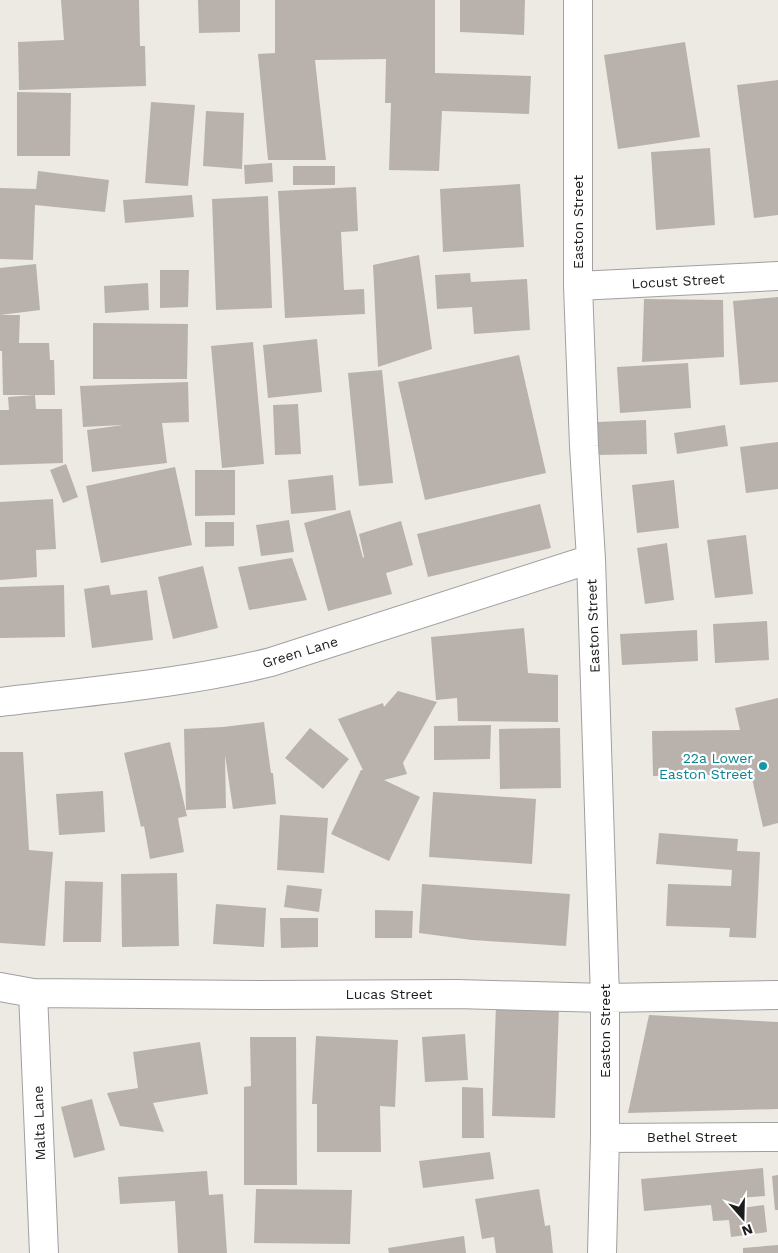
<svg xmlns="http://www.w3.org/2000/svg" width="778" height="1253" font-family="'Work Sans',sans-serif">
<rect width="100%" height="100%" fill="#eceae3"/>
<path fill="#b9b2ac" d="M61 0H139L140 46H145L146 86 19 90 18 42 64 40Z
M198 0H240V32L199 33Z
M275 0H435V73L531 76 529 114 442 111 439 171 389 170 391 103H385L386 59 315 60 326 160H268L258 54 275 53Z
M460 0H525L524 35 460 32Z
M685 42 700 137 618 149 604 55Z
M778 80V215L754 218 737 85Z
M17 92 71 93 70 156H17Z
M151 102 195 105 188 186 145 183Z
M206 111 244 113 242 169 203 166Z
M710 148 715 225 656 230 651 152Z
M272 163 273 182 245 184 244 165Z
M293 166H335V185H293Z
M38 171 109 180 105 212 35 205 33 260 0 259V188L36 189Z
M520 184 524 247 443 252 440 189Z
M356 187 358 231 341 232 344 290 364 289 365 314 285 318 278 191Z
M192 195 194 217 125 223 123 200Z
M268 196 272 308 216 310 212 199Z
M419 255 432 349 378 367 373 265Z
M36 264 40 310 0 315V268Z
M160 270H189L188 307 160 308Z
M470 273 471 282 527 279 530 330 474 334 472 307 437 309 435 275Z
M148 283 149 310 105 313 104 286Z
M778 297V382L740 385 733 301Z
M644 299 723 300 724 357 642 362Z
M0 315H20L19 343H49L50 360H54L55 395H3L2 351H0Z
M93 323 188 324 187 379H93Z
M317 339 322 392 268 398 263 345Z
M253 342 264 464 222 468 211 346Z
M519 355 546 473 425 500 398 382Z
M688 363 691 408 620 413 617 367Z
M382 370 393 483 359 486 348 373Z
M188 382 189 422 162 423 167 463 92 472 87 430 123 425 83 427 80 386Z
M35 395 36 409H62L63 463 0 465V410H9L8 397Z
M298 404 301 454 275 455 273 405Z
M646 420 647 454 598 455 597 422Z
M725 425 728 446 677 454 674 433Z
M778 442V489L746 493 740 447Z
M66 464 78 497 63 503 50 470Z
M175 467 192 545 101 563 86 486Z
M195 470H235V515L195 516Z
M333 475 336 510 291 514 288 480Z
M674 480 679 528 637 533 632 485Z
M53 499 56 549 36 550 37 577 0 580V502Z
M540 504 551 548 428 577 417 534Z
M350 510 363 558 364 557 359 534 401 521 413 565 386 573 392 594 328 611 304 523Z
M289 520 294 552 261 556 256 525Z
M205 522H234V546L205 547Z
M746 535 753 594 715 598 707 540Z
M667 543 674 600 645 604 637 548Z
M292 558 307 600 249 610 238 567Z
M203 566 218 628 173 639 158 577Z
M64 585 65 637 0 638V587Z
M109 585 111 595 147 590 153 640 92 648 84 589Z
M767 621 769 660 715 663 713 624Z
M524 628 528 673 558 675V722L458 721 457 698 436 700 431 637Z
M697 630 698 661 622 665 620 634Z
M398 691 437 702 403 763 407 774 384 780 420 797 389 861 331 834 361 770H363L338 719 383 703 384 707Z
M778 698V823L763 827 751 774 653 776 652 731 740 730 735 708Z
M264 722 271 773H273L276 804 233 809 225 755 226 808 186 810 184 729 223 727Z
M491 725 490 759 434 760V726Z
M310 728 349 759 323 789 285 758Z
M560 728 561 788 500 789 499 729Z
M170 742 187 816 178 818 184 852 150 859 144 826 141 827 124 753Z
M0 752H23L29 850 53 852 45 946 0 943Z
M103 791 105 832 59 835 56 794Z
M433 792 536 799 532 864 429 857Z
M280 815 328 818 324 873 277 870Z
M659 833 738 839 737 851 760 852 756 938 729 937 730 928 666 926 668 884 731 886 732 870 656 864Z
M177 873 179 946 122 947 121 874Z
M65 881 103 882 101 942H63Z
M422 884 570 894 566 946 472 940 419 933Z
M287 885 322 889 319 912 284 907Z
M216 904 266 908 264 947 213 944Z
M375 910 413 911 412 938H375Z
M280 918H318V947L281 948Z
M496 1005 559 1007 555 1118 492 1116Z
M649 1015 778 1022V1109L628 1113Z
M465 1034 468 1080 425 1082 422 1037Z
M316 1036 398 1040 395 1107 380 1106 381 1152H317V1104H312Z
M250 1037H296L297 1185H244V1087L251 1086Z
M200 1042 208 1094 153 1103 164 1132 120 1126 107 1093 138 1088 133 1052Z
M462 1087 483 1088 484 1138H462Z
M92 1099 105 1150 74 1158 61 1107Z
M490 1152 494 1179 423 1188 419 1161Z
M763 1168 765 1196 740 1198 741 1208 764 1205 767 1232 731 1237 729 1220 713 1221 711 1205 644 1211 641 1179Z
M207 1171 209 1195 223 1194 227 1253H178L175 1201 120 1204 118 1177Z
M778 1175V1210H775L772 1176Z
M256 1189 352 1190 350 1244 254 1243Z
M539 1189 545 1226 550 1225 553 1253H496L494 1237 482 1239 475 1199Z
M464 1236 466 1253H389L388 1248Z
M778 1245V1253H743V1248Z"/>
<g fill="none" stroke-linecap="round" stroke-linejoin="round">
<g stroke="#a0a0a0" stroke-width="30">
<path id="minor" d="M578 0V286L584 446 591 559 605 998V1138L602 1253
M578 286 778 276
M0 702C90 691 182 684 271 662L591 559
M0 987 33 993 265 995 457 994 605 998 778 995
M33 993 44 1253
M605 1138 778 1137"/>
</g>
<use href="#minor" stroke="#fff" stroke-width="28"/>
</g>
<circle fill="#0f9aa8" stroke="#fff" stroke-width="2" cx="763" cy="766" r="5"/>
<g text-anchor="middle" dominant-baseline="central" stroke-width="4.5" stroke-linejoin="round" paint-order="stroke">
<g font-size="14" fill="#1c1c1c" stroke="#fff">
<text transform="translate(578 222) rotate(-90)">Easton Street</text>
<text transform="translate(678 281) rotate(-3)">Locust Street</text>
<text transform="translate(593 626) rotate(-92)">Easton Street</text>
<text transform="translate(300 652) rotate(-17)">Green Lane</text>
<text x="389" y="994">Lucas Street</text>
<text transform="translate(605 1031) rotate(-90)">Easton Street</text>
<text transform="translate(39 1123) rotate(-92)">Malta Lane</text>
<text x="692" y="1137">Bethel Street</text>
</g>
<g font-size="14" fill="#0d838f" stroke="#fff" text-anchor="end">
<text x="753" y="758">22a Lower<tspan x="753" dy="16">Easton Street</tspan></text>
</g>
</g>
<g transform="translate(743 1218) rotate(160)" stroke="#ffffff" stroke-width="4" paint-order="stroke">
<path d="M0-4L9 19L0 12L-9 19Z" fill="#1c1c1c"/>
<text y="-8" font-size="14" font-weight="bold" text-anchor="middle" fill="#1c1c1c">N</text>
</g>
</svg>
